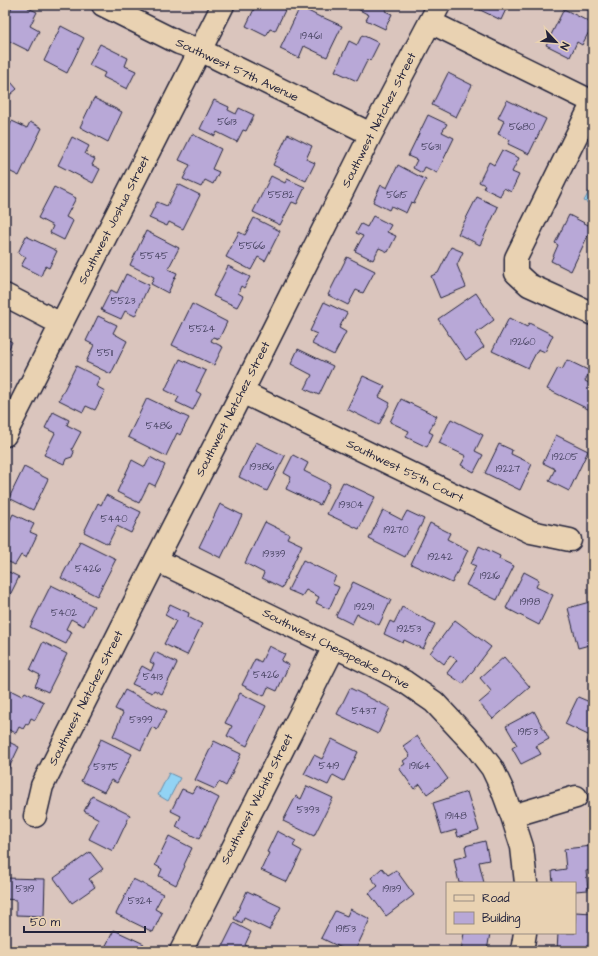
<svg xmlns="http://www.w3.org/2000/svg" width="598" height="956" font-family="'Architects Daughter',sans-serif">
<rect width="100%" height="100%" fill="#dac5bd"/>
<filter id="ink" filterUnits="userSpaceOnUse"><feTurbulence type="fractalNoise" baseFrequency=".025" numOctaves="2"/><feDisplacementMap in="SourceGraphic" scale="8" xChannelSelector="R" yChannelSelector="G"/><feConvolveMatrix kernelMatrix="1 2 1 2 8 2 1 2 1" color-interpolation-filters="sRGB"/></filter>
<g filter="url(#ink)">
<path fill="#92d3f4" stroke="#658caa" d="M590 190 593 191V205L584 201Z
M169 773 180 778 168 801 158 795Z"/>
<path fill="#b8a8d7" stroke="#22223b" d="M13 5H30L28 8 37 12 30 26 39 31 29 51 5 39V21Z
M256 5H284L287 6 275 31 270 29 266 36 246 26Z
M350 5H388L385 11 392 14 385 29 366 20 369 15Z
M477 5H508L501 20 476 8Z
M578 5H593V12Z
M300 7 322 18V17L342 26 327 57 304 46 299 58 280 49Z
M564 9 593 24 582 45 577 42 570 57 546 45Z
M61 26 84 38 67 73 44 61Z
M362 35 379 43 370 61 368 59 357 81 335 71 349 41 357 45Z
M100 44 128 58 125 66 136 71 127 89 103 77 105 73 89 65Z
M448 73 472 85 456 117 432 105Z
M5 75 17 89 5 99Z
M94 98 122 112 108 142 80 127Z
M214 100 229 107 228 110 236 114 239 108 254 115 246 131 243 130 237 142 217 132 215 136 200 129Z
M507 100 546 119 529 154 508 144 510 140 498 134 504 121 498 118Z
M428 115 447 124 442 132 454 138 437 173 425 167 422 173 413 168 417 160 408 156Z
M12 121 27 128 30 122 42 128 19 176 5 169V136Z
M192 134 221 149 212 169 219 172 213 184 205 180 201 187 183 179 190 165 179 160Z
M288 134 312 146 306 159 315 163 306 181 273 165Z
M72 137 89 146 85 154 95 159 92 165 100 169 93 183 58 165Z
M502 150 519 158 512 172 519 175 511 192 504 188 500 196 483 188 485 185 479 182 489 162 494 165Z
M398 165 426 180 414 203 411 202 406 213 391 206 389 210 373 202 381 185 387 188Z
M271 176 285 183 287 179 305 187 297 204 292 202 280 225 253 212Z
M178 184 200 195 183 229 169 222 167 226 149 218 157 202 167 206Z
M54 187 76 198 66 217 73 221 64 240 50 233 53 226 38 218Z
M477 197 498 207 480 245 458 234Z
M569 215 592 227 571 271 551 261 558 245 555 243Z
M373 216 391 225 387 232 396 236 388 252 379 248 373 260 355 251 363 236 356 233 361 224 367 227Z
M254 218 280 231 265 261 258 257 251 270 226 257 239 232 245 235Z
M146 231 179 248 168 269 177 273 168 293 151 284 154 277 130 265Z
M26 236 57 251 49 268 45 266 41 276 21 266 26 257 18 253Z
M451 247 463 252 457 265 466 287 440 298 431 276 438 273Z
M347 257 375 271 363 293 356 290 348 305 328 295Z
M228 266 250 277 244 288 241 286 238 293 243 296 237 307 213 296Z
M126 274 149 285 135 316 125 311 121 319 101 310 111 290 117 293Z
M476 293 494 320 475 334 484 347 466 360 438 319Z
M324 302 347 313 339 328 346 332 334 355 312 344 317 334 310 331Z
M192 304 227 322 219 339 213 337 211 341 223 347 214 365 172 345Z
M98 316 117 325 113 333 127 341 111 374 86 362 94 345 86 341Z
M509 318 527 327 529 323 553 335 545 352 538 349 528 368 492 351Z
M5 338 12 342 5 357Z
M298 349 333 366 319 395 305 389 312 375 291 364Z
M180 359 206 371 196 391 201 394 193 410 176 402 179 397 165 390Z
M567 360 590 371 585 381 593 385V410L592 411 547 389 558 368 562 370Z
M76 366 100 378 96 386 105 391 95 410 86 406 83 412 59 400Z
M363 376 385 386 379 397 390 403 379 425 347 409Z
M147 398 189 418 180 435 177 433 166 456 128 437Z
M401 399 437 416 429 432 433 434 427 447 406 437 409 431 390 422Z
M53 412 69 420 67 425 81 432 72 449 74 452 72 457 66 459 64 464 44 455 55 433 45 428Z
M451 419 483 435 475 451 483 455 474 472 461 465 466 456 439 443Z
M556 435 588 451 569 491 549 481 555 469 543 463Z
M256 442 285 456 267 491 239 477Z
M499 444 512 450 511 454 532 464 520 490 485 473Z
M293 455 308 463 304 471 330 484 320 505 286 489 291 477 284 473Z
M150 457 165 465 155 486 149 483 139 503 117 492 132 460 145 467Z
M24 467 48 479 33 510 9 498Z
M593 481V492L588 488Z
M343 482 375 497 359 529 327 514Z
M106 495 141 512 131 533 117 526 108 544 84 532 98 503 101 505Z
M220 504 242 515 221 558 199 547Z
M383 510 402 520 407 511 424 519 405 557 369 539Z
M13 514 34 524 30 532 37 535 26 558 21 555 15 565 5 560V526L7 527Z
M265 522 289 534 287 538 302 545 282 588 262 578 264 573 245 563Z
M430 523 450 533 447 539 468 550 452 583 411 564Z
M80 541 116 559 97 596 61 578Z
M479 546 500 556 499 559 514 566 497 600 466 585 476 566 471 564Z
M303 560 336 576 332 584 339 587 329 609 316 603 319 597 306 590 302 596 288 590Z
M5 570 19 577 5 605Z
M524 572 539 580 536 587 553 595 539 625 506 608Z
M353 582 391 600 379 625 357 614 352 624 336 616Z
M51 585 94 606 84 626 71 619 66 629 72 632 66 644 30 627Z
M593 601V644L578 648 568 608Z
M170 604 189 613 188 617 202 624 187 655 164 644 176 621 165 615Z
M402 607 435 624 423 649 404 640 403 643 384 634 390 621 394 623Z
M455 620 491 647 463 684 447 673 457 660 450 655 444 664 430 653Z
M43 642 67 654 48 692 35 686 40 675 30 670Z
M269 646 285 654 281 661 289 665 277 691 268 687 264 696 242 685 255 659 261 662Z
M155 652 177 663 162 694 154 690 152 693 132 684 142 666 151 671 154 664 150 662Z
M504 657 530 687 493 719 479 703 492 692 480 678Z
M350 688 390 708 378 734 337 714Z
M10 690 22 696 25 692 44 702 35 720 31 718 28 725 26 724 23 729 19 727 16 733 5 728V700Z
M125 690 167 711 157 730 152 727 141 750 113 736 123 713 115 709Z
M240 693 266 706 247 746 227 736 232 726 225 723Z
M578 697 592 703 593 701V746L587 743 590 736 565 724Z
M534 711 549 739 536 746 541 754 521 764 512 748 517 745 506 726Z
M417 736 448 779 427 794 420 784 414 789 399 768 405 764 403 761 410 756 403 746Z
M101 739 132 754 117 783 111 780 104 792 81 781Z
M332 739 358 752 344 781 333 775 328 785 304 774 314 755 322 759Z
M5 740 19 747 8 770 5 768Z
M214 741 241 754 226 786 219 782 215 789 195 780Z
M196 786 219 798 199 839 176 827 181 816 171 811 182 789 192 793Z
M307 786 333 798 314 836 283 821 296 796 301 799Z
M467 792 479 830 458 837 456 830 442 834 433 803Z
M92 796 130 815 113 851 89 839 99 819 84 811Z
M277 831 296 841 293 846 302 851 287 882 261 870 269 853 267 852Z
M169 836 192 848 184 865 185 866 176 885 159 876 162 869 155 865Z
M485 841 489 860 479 862 484 883H459L454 859 467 856 465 846Z
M592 846 593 870 586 871 588 890 575 891V883H553L552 871 566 869 564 849Z
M90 852 103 869 89 879 95 887 72 903 54 878Z
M382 868 388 875 396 870 414 895 386 916 369 893 378 886 371 878Z
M5 878 45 879 44 916 16 915V900L5 899Z
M133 879 163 894 155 909 162 913 153 932 116 914Z
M247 891 281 907 269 930 244 918 242 923 234 919Z
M350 909 370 919 355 951H348L321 938 335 911 347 916Z
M575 912 593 913 591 951 577 950 576 951H557L558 933H575Z
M234 923 251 932 245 945 251 948 250 951H220Z
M114 930 144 944 140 951H103Z
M463 933H490L487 951 483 950V951H461L464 933Z"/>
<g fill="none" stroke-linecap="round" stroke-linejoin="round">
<g stroke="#22223b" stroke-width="25">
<path id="minor" d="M103 5 179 43 200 50 371 134
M430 22 593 102
M593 102 516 258V273L529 285 593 314
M5 295 61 324
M242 392 531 532 570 540
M5 435 223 5
M156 560 383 670 405 682 434 702 476 747 492 768 502 789 512 816 522 847 526 883
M35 816 42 786 156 560 242 392 371 134 439 5
M512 816 576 797
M181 951 334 647
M522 951 525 933"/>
</g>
<use href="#minor" stroke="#e9d2b2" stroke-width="22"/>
</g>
</g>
<g text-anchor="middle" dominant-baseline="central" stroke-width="3.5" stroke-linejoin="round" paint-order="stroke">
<g font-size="10" fill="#484462">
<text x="311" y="36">19461</text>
<text x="227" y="122">5613</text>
<text x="522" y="127">5680</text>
<text x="431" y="147">5631</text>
<text x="281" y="195">5582</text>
<text x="397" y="195">5615</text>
<text x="252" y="246">5566</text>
<text x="154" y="256">5545</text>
<text x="123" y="301">5523</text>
<text x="202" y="329">5524</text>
<text x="523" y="342">19260</text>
<text x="105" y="353">5511</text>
<text x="159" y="426">5486</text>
<text x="565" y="457">19205</text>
<text x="262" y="467">19386</text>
<text x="508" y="469">19227</text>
<text x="351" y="505">19304</text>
<text x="114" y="519">5440</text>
<text x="396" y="530">19270</text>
<text x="274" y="554">19339</text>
<text x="440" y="557">19242</text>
<text x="88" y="569">5426</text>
<text x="490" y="576">19216</text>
<text x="530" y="602">19198</text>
<text x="364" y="607">19291</text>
<text x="64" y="613">5402</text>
<text x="409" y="629">19253</text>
<text x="266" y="675">5426</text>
<text x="153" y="677">5413</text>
<text x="364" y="711">5437</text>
<text x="141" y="720">5399</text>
<text x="528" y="732">19153</text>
<text x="329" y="766">5419</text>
<text x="420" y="766">19164</text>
<text x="106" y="767">5375</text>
<text x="308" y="810">5393</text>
<text x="456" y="816">19148</text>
<text x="25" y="889">5319</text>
<text x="392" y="889">19139</text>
<text x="140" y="901">5324</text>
<text x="346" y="929">19153</text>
</g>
<g font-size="12" fill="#22223b" stroke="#e9d2b2">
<text transform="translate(237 70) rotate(25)">Southwest 57th Avenue</text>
<text transform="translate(379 120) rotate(-63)">Southwest Natchez Street</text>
<text transform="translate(114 220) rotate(-63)">Southwest Joshua Street</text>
<text transform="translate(233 409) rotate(-63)">Southwest Natchez Street</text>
<text transform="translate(405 471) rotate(26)">Southwest 55th Court</text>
<text transform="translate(336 649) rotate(27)">Southwest Chesapeake Drive</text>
<text transform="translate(86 698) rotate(-63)">Southwest Natchez Street</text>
<text transform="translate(257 799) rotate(-63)">Southwest Wichita Street</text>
</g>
</g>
<rect width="598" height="956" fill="none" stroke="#e9d2b2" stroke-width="20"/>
<rect x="10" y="10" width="578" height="936" fill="none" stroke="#22223b" stroke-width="1.5" filter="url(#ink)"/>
<rect x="446" y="882" width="130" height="52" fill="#e9d2b2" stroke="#998c82"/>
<rect x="454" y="895" width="20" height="6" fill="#e9d2b2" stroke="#998c82"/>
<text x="482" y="902" font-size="12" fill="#22223b">Road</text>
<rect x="454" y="912" width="20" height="12" fill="#b8a8d7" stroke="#998c82"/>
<text x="482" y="922" font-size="12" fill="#22223b">Building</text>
<g transform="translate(556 42) rotate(116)" stroke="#e9d2b2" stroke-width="3" paint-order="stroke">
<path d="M0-3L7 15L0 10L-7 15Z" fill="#22223b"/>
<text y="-6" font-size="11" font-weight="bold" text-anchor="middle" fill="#22223b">N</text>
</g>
<path d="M24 926v6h121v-6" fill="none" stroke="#22223b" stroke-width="2"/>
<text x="30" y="926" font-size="12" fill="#22223b" stroke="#e9d2b2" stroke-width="3" paint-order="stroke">50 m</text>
</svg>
